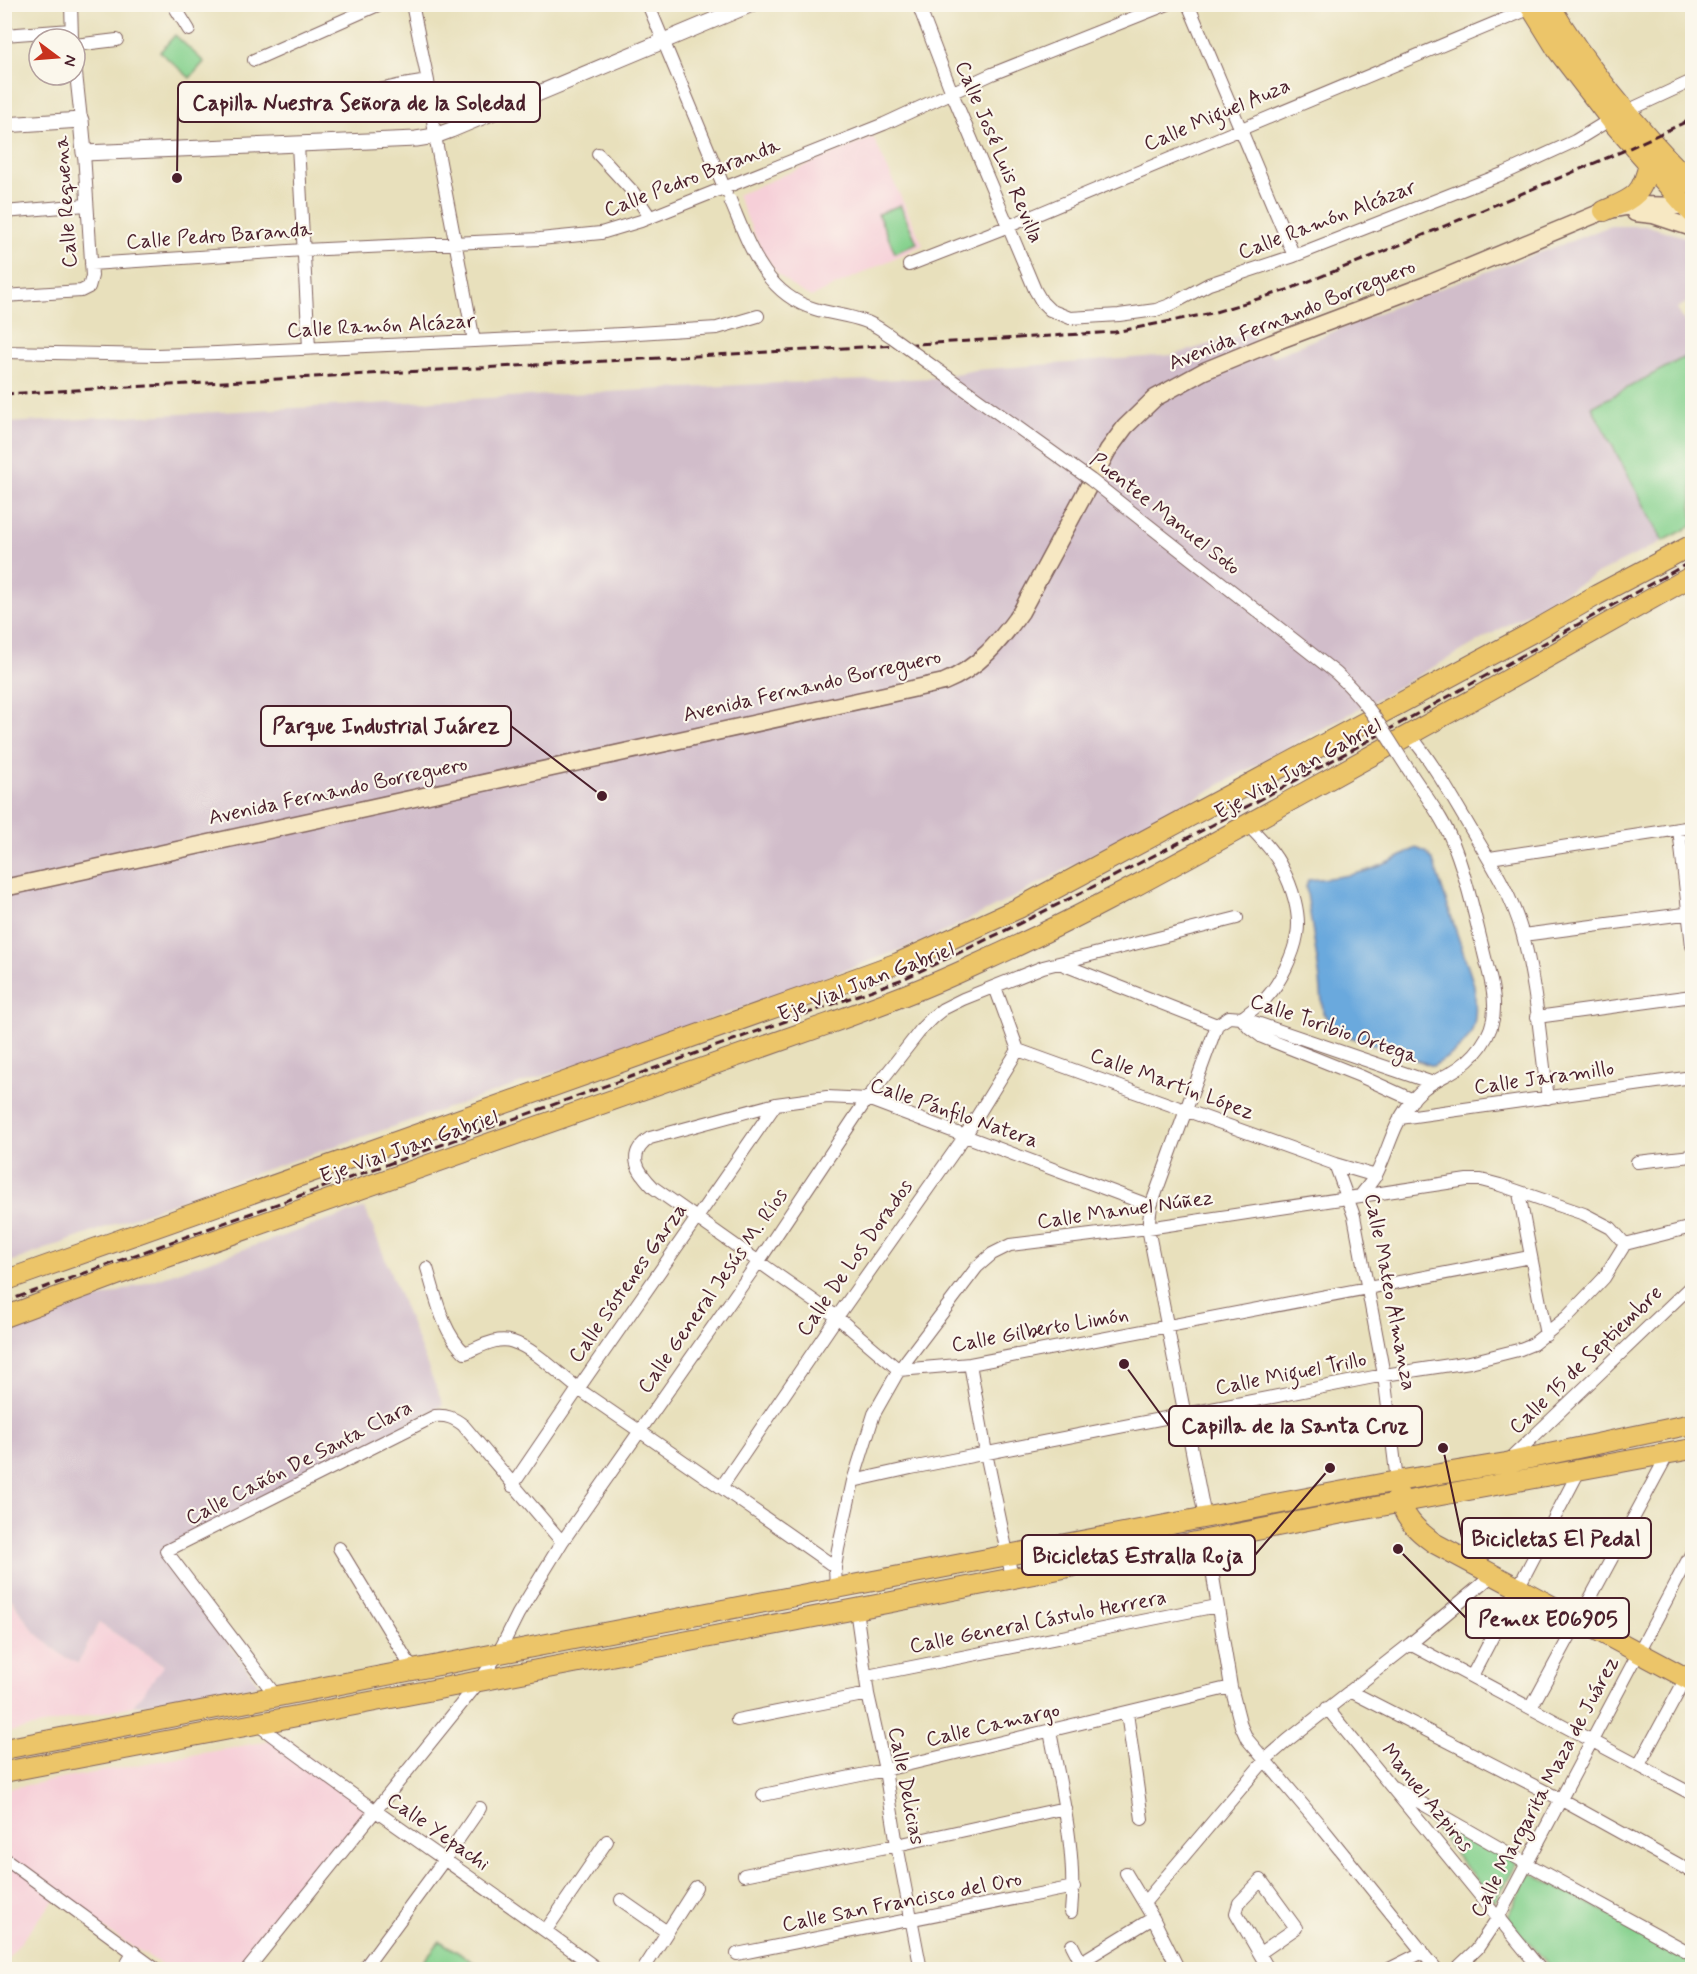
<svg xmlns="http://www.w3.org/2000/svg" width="1697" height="1974" font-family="Mynerve,sans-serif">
<rect width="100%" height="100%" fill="#fbf7ec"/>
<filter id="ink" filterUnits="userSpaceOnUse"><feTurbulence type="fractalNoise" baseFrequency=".0167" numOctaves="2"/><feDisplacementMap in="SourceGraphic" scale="12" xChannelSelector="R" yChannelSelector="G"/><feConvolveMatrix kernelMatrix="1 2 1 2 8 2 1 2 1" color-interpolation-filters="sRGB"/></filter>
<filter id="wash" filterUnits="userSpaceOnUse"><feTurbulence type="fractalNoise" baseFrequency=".008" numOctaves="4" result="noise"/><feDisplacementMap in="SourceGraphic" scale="24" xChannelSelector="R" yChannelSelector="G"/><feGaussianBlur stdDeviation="1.35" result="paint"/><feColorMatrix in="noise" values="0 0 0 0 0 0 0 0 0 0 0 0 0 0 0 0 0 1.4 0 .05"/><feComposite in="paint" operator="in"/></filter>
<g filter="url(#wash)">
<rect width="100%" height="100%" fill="#e8e0bc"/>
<path fill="#f6cfd8" d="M873 137 923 245 811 297 795 288 778 274 761 250 737 195Z
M4 1590 34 1631 63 1656 78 1663 99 1623 165 1666 133 1706 5 1733Z
M286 1738 369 1807 238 1969H169L55 1899 5 1962V1789Z"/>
<path fill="#d1bdca" d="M1610 226H1648L1685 237 1692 243V299L1677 309 1692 334V353L1592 407 1663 541 1593 576 1379 698 1018 895 932 938 720 1016 238 1179 5 1264V423L781 383 934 378 975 370 1172 355 1249 333 1272 357 1417 297 1566 243Z
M365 1208 443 1405 164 1554 259 1685 133 1706 164 1665 99 1623 78 1663 63 1656 34 1631 5 1590 4 1331Z"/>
<path fill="#87d28f" stroke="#68785d" stroke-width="1.5" d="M175 35 204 62 190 78 160 52Z
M900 205 917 243 895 253 878 214Z
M1692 353V526L1663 541 1592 407Z
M1420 1811 1517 1862 1495 1902Z
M1530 1873 1609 1914 1692 1961V1969H1552L1507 1917Z
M440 1941 484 1969H417Z"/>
<path fill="#6ba9dd" stroke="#5a6484" stroke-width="1.5" d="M1416 848 1426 852 1433 861 1474 985C1479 1031 1473 1043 1433 1066L1339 1033 1323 1013 1320 980 1306 887 1308 880C1352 877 1378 871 1416 848Z"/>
</g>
<g filter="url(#ink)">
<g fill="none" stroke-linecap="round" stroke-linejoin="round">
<g stroke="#81635e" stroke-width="14">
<path id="minor" d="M71 4 72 38
M173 4 189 30
M412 4 428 81 435 136 474 341
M648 4 726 192
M918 4 952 93 1035 290 1042 302 1050 310 1070 318 1119 315 1156 310 1170 305 1209 284 1294 256 1505 173 1575 141 1611 119
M1188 4 1294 256
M4 35 71 30
M75 45 117 40
M254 60 380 4
M75 64 81 120
M342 98 397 86 428 81
M1627 111 1692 81
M298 145 309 348
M598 154 633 192 650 217
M4 212 86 205
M91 264 304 250 540 239 601 233 641 221 884 124 992 74 1168 4
M909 265 1009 226 1531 8
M4 296 81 291 89 287 92 276 84 153
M4 352 156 355 217 353 622 334 717 328 758 316
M1410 735C1434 764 1450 794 1469 826 1490 861 1511 893 1522 932 1537 986 1540 1043 1548 1098
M1679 829 1692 946
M1490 858 1692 827
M1523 935 1692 913
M1059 963 1217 1025
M995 987 1018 1050 1335 1164 1376 1176
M1537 1017 1692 996
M1242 1018C1250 1011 1260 1005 1267 997 1280 983 1294 954 1297 935 1301 914 1292 886 1282 868 1274 851 1260 838 1247 824
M1242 1019 1250 1028 1262 1037 1360 1076 1413 1100
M1217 1025 1229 1017 1242 1018 1430 1082
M1400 1118 1692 1077
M1637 1162 1692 1156
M1335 1164 1354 1216 1384 1375 1397 1481
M1519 1193 1546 1335
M1361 1195C1366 1188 1373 1181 1377 1173 1388 1151 1393 1126 1408 1106 1420 1088 1432 1083 1450 1073 1474 1060 1494 1036 1494 1008 1495 988 1487 968 1483 949
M1151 1206 867 1099 827 1097 776 1104 650 1138C626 1154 637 1171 654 1188L837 1317 899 1370 970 1364 1530 1257
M427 1268C436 1297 442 1332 465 1353 480 1347 497 1336 513 1342 536 1349 565 1380 587 1395 670 1452 753 1509 835 1567
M970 1364 986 1453 1012 1577
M1509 1460 1692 1285
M853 1481 911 1468 1384 1375 1470 1362 1518 1350 1533 1344 1567 1317 1604 1278 1625 1244 1692 1227
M512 1486 578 1389 776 1104
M722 1486 837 1317 965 1136 1018 1050
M1205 1517 1148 1228 1151 1206 1217 1025
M1207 1540 1231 1687 1241 1726 1247 1739 1324 1830 1437 1970
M339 1548 413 1670
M836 1588 835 1567 838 1549 853 1481 874 1414 899 1370 977 1267 992 1254 1010 1245 1148 1228 1467 1180H1481L1500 1185 1584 1214 1611 1228 1625 1244
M856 1609 868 1694 885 1770 897 1845 921 1970
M1410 1644 1692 1794
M867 1676 1217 1606
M1472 1676 1579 1471
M1350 1691 1560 1799 1692 1872
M276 1696 166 1551 435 1416C447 1415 454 1418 463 1425L562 1542
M1327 1708 1541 1970
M1531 1708 1668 1454
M1127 1713 1142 1819
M737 1720 868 1694
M257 1724C369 1810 486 1886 599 1970
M1050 1731C1061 1791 1077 1852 1071 1912
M1639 1765 1686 1678
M1393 1787 1526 1863 1692 1954
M763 1795 885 1770 1231 1687
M4 1858 157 1970
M1126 1873 1153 1918 1179 1970
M744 1875 897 1845 1065 1808
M621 1900 667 1932
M1144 1903 1265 1760 1288 1740 1410 1644 1494 1574
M546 1930 607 1841
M1072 1945 1084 1968
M1260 1953 1296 1928 1261 1880 1239 1903 1236 1913 1269 1970
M737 1954 1074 1887
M1081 1962 1153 1918
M123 1970 134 1952
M247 1970 479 1682 498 1654 518 1614 562 1542 759 1261 867 1099 923 1027 933 1017 943 1009 963 999 1043 967 1237 918
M363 1970 444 1860 480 1808
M643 1970 696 1887
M1387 1970 1423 1952
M1455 1970 1477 1949 1499 1916 1692 1552"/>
</g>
<g stroke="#81635e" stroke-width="17">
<path id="tertiary" d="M4 125 81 120 84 153 416 139 435 136 451 130 752 4"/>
</g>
<g stroke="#81635e" stroke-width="19">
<path id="secondary" d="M1635 213 1653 215 1692 228
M4 888 944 682C979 668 1000 641 1021 612L1108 450 1125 427 1155 398 1204 371 1272 343 1426 285 1604 211 1637 205 1686 206"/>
</g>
<g stroke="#81635e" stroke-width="22">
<path id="primary" d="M1529 4 1558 51 1614 124 1692 213
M1549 4C1588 70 1639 130 1692 184
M1604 211C1633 198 1642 197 1649 163
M4 1281 821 991 898 963 1019 908 1531 633 1597 595 1692 545
M4 1317 136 1268 828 1024C877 1006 926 988 973 966 1083 917 1189 857 1295 798 1428 725 1560 651 1692 576
M1398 1492C1402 1517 1415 1529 1434 1543L1692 1681
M4 1749 1008 1555 1397 1481 1506 1463 1692 1424
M4 1772 856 1609 1343 1513 1692 1449"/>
</g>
<use href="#minor" stroke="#fff" stroke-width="12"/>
<use href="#tertiary" stroke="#fff" stroke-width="15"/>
<use href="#secondary" stroke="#f7e8c3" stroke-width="16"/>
<use href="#primary" stroke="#ecc569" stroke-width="20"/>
<path stroke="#4a1f2b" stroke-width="3" stroke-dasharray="9 4.5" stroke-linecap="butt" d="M4 394 952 342 1115 332 1212 313 1287 290 1390 249 1623 151 1692 119
M4 1302 903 979C1174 854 1432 705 1692 561"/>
<g stroke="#81635e" stroke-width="14" stroke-linecap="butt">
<path id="minor-bridge" d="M730 200C749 244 764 294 815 309 831 314 848 315 864 321 875 324 883 331 892 337L1091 480 1336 673C1370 704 1385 734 1410 772 1427 798 1446 822 1456 851 1468 883 1475 917 1483 949"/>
</g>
<use href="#minor-bridge" stroke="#fff" stroke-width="12"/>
</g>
</g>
<g text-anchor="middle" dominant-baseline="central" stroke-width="4.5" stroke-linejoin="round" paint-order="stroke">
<g font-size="21" fill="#4a1f2b" stroke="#fbf7ec">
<text transform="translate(1217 115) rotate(-23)">Calle Miguel Auza</text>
<text transform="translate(999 152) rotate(67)">Calle José Luis Revilla</text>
<text transform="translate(692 178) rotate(-21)">Calle Pedro Baranda</text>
<text transform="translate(66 202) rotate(-94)">Calle Requena</text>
<text transform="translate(1327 220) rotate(-21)">Calle Ramón Alcázar</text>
<text transform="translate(219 236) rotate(-4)">Calle Pedro Baranda</text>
<text transform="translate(1292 315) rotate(-22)">Avenida Fernando Borreguero</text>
<text transform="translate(381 326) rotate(-3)">Calle Ramón Alcázar</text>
<text transform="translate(1165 514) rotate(38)">Puentee Manuel Soto</text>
<text transform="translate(812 686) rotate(-13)">Avenida Fernando Borreguero</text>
<text transform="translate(1298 769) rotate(-29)">Eje Vial Juan Gabriel</text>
<text transform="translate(338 791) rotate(-12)">Avenida Fernando Borreguero</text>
<text transform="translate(866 982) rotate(-21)">Eje Vial Juan Gabriel</text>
<text transform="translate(1334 1029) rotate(19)">Calle Toribio Ortega</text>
<text transform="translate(1544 1078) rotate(-8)">Calle Jaramillo</text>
<text transform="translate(1172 1084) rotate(20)">Calle Martín López</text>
<text transform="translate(954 1113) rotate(19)">Calle Pánfilo Natera</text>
<text transform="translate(409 1147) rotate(-19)">Eje Vial Juan Gabriel</text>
<text transform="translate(1125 1210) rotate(-8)">Calle Manuel Núñez</text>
<text transform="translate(855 1258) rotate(-55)">Calle De Los Dorados</text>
<text transform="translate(628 1283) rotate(-55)">Calle Sóstenes Garza</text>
<text transform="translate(713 1291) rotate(-55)">Calle General Jesús M. Ríos</text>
<text transform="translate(1390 1292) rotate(79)">Calle Mateo Almanza</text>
<text transform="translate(1040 1330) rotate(-10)">Calle Gilberto Limón</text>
<text transform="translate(1586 1360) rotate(-44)">Calle 15 de Septiembre</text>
<text transform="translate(1291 1374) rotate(-11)">Calle Miguel Trillo</text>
<text transform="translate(299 1463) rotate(-27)">Calle Cañón De Santa Clara</text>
<text transform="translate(1038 1622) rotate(-11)">Calle General Cástulo Herrera</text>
<text transform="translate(993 1725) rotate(-13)">Calle Camargo</text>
<text transform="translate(906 1786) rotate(79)">Calle Delicias</text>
<text transform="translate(1545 1787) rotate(-62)">Calle Margarita Maza de Juárez</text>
<text transform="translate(1427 1798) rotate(51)">Manuel Azpiros</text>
<text transform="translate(438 1832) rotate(35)">Calle Yepachi</text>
<text transform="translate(902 1902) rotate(-11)">Calle San Francisco del Oro</text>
</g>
</g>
<path fill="none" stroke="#4a1f2b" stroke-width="2" d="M177 178L178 102M602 796L511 726M1124 1364L1169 1426M1443 1448L1462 1538M1330 1468L1255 1555M1398 1549L1466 1618"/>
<g fill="#4a1f2b" stroke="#fbf7ec" stroke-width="2">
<circle cx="177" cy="178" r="6"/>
<circle cx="602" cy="796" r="6"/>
<circle cx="1124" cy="1364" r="6"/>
<circle cx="1443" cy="1448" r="6"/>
<circle cx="1330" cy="1468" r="6"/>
<circle cx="1398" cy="1549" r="6"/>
</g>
<g fill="#fbf7ec" stroke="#4a1f2b" stroke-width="2">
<rect x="178" y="82" width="362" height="40" rx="6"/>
<rect x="261" y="706" width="250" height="40" rx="6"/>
<rect x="1169" y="1406" width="253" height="40" rx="6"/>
<rect x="1462" y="1518" width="189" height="40" rx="6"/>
<rect x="1022" y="1535" width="233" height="40" rx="6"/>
<rect x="1466" y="1598" width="163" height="40" rx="6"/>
</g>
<g font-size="22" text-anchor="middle" font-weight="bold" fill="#4a1f2b">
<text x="359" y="110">Capilla Nuestra Señora de la Soledad</text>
<text x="386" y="733">Parque Industrial Juárez</text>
<text x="1295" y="1433">Capilla de la Santa Cruz</text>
<text x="1556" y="1546">Bicicletas El Pedal</text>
<text x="1138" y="1563">Bicicletas Estralla Roja</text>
<text x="1548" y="1626">Pemex E06905</text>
</g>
<rect width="1697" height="1974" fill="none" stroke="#fbf7ec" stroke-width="24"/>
<g transform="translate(57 57) rotate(106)"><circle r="28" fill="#fbf7ec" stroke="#b4a19f" stroke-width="1.5"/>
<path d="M0-4.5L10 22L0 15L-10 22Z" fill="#c8321e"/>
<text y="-9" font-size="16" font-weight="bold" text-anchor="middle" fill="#4a1f2b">N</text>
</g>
</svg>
